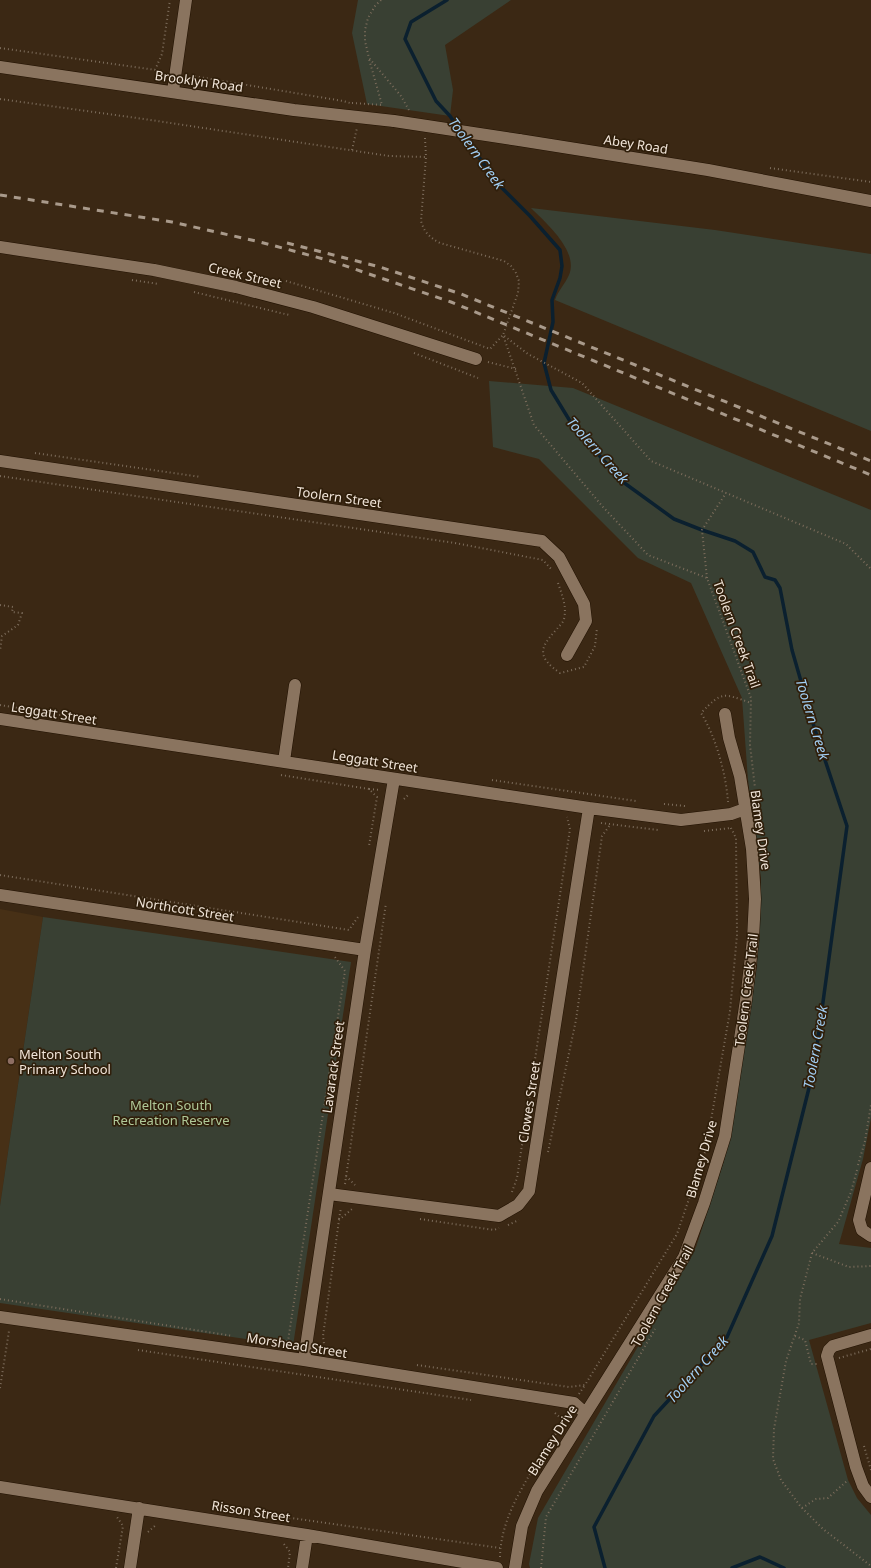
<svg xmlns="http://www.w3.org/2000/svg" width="871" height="1568" font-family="'Noto Sans',sans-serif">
<rect width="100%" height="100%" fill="#3b2814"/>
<path fill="#473016" d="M0 909 43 917 0 1206Z"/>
<path fill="#394033" d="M358 0H511L445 45 453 90 450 116 367 104 352 33Z
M531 208 715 230 871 254V431L555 300C558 291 565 284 569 275 579 251 546 223 531 208Z
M489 381 573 388 871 510V1118L863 1159 839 1244 871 1248V1323L809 1340 848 1480 857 1498 871 1515V1568H530L529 1564 538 1518 696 1247 724 1161 735 1100 757 967 761 878 748 780 742 698 691 583 638 558 539 459 493 447Z
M43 917 351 962 293 1346 0 1303V1206Z"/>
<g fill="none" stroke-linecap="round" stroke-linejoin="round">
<path stroke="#0b202f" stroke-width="3.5" d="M447 0 411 22 405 39 436 101 450 116 458 128
M463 134 497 183 530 216 560 250 562 266 560 278 552 300 553 322 544 363 551 390 573 426 623 482 674 519 702 530 735 541 753 552 765 577 775 580 780 588 792 650 815 730 847 826 814 1068 772 1236 727 1337 654 1416 594 1527 605 1568
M732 1568 760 1557 784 1568"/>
<g stroke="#211100" stroke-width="13">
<path id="street" d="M173 91 186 0
M0 247 154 270 236 287 313 307 476 359
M0 461 542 541 559 557 584 604 586 621 567 655
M0 719 589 808 681 820 731 814 745 809
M284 761 295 685
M0 895 365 950
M871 1168 859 1220 862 1230 871 1236
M329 1194 499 1216 518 1205 529 1191 589 808
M0 1317 304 1360 574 1403 585 1413
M871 1335 833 1346 829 1350 827 1356 856 1467 863 1486 871 1497
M304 1360 365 950 394 779
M0 1487 307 1535 497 1568
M130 1568 139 1508
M302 1568 307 1535
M515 1568 522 1526 537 1491 684 1257 704 1203 725 1136 746 1000 753 939 755 899 752 849 740 776 729 738 725 714"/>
</g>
<g stroke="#211100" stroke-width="13">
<path id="secondary" d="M0 67 294 110 394 121
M519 140 708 170 871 201"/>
</g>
<path stroke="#7d6d5c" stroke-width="2" stroke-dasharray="1 3" stroke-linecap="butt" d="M381 0 375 6 368 18 365 30V41L369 58 401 96 410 112
M0 48 163 71
M155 70 162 54 170 0
M187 75 343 101 350 103
M0 99 144 119 389 156 426 157
M352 103 382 105 369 59
M425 138 426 157 421 221C424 232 430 238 440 243L504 261 511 266 516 273 519 281 518 293 503 335 534 425 603 507 648 555 707 578 751 698 750 745 755 788
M352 150 357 128
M770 168 871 182
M132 280 159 284
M286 281 394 313 490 349 503 335 528 354 582 383 651 461 846 544 871 569
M194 292 289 315
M414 353 478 378
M488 362 516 369
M35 453 201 477
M0 476 455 543 543 560 552 570
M707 578 702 530 726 493
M558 583C562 595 567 606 564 619 563 623 559 626 557 629 539 648 537 657 560 673L584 667 595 646 597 628
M0 605 13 607 12 612 22 613 18 625 2 636 0 651
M0 705 66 716
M281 775 369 789 377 797 369 846
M492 780 636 801
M369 789 381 790
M404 799 409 794
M728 802C726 774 716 737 701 713 722 691 723 693 751 703
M664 804 685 806
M601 823 658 830
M704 831 731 828
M0 875 349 930 358 917
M548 1152 576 1020 602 836 610 825
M858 1165 865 1141 871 1105
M857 1170 851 1192 838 1222 812 1253 800 1299 799 1323 786 1361 774 1429 773 1459 781 1480 801 1507 823 1529 871 1566
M346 1176 355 1185
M345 1184 386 903
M512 1192 517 1178 570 829 567 817
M339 1219 341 1208
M420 1219 494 1230 499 1228
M508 1225 519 1220
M812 1253 849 1267 871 1266
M0 1299 233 1336
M795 1336 805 1340 811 1364H818
M279 1344 288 1341 345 971 335 957
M138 1350 471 1400
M325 1351 323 1336 339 1220 352 1209
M839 1358 871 1349
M417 1365 569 1387 585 1385 677 1234 706 1149 730 1011 737 935 736 838 731 828V825
M0 1388 9 1331
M579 1394 585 1385
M555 1413 564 1421
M864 1446 871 1470
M222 1508 500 1548
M802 1508 816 1499 828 1498 848 1480
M148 1532 157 1524
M284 1544 290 1552 288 1568
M500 1557C501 1505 544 1457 568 1413
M116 1568 123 1526 117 1517
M541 1568 546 1517 655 1329"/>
<use href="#street" stroke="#8a745f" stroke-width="12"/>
<use href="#secondary" stroke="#8a745f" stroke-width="12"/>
<path stroke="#a99a8b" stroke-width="3" stroke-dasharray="7 7" stroke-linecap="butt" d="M0 195 172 222 260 242 331 261 451 302 871 475
M287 243 380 267 461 294 871 461"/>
<g stroke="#211100" stroke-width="13" stroke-linecap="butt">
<path id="secondary-bridge" d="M394 121 519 140"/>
</g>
<use href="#secondary-bridge" stroke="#8a745f" stroke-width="12"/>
</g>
<circle fill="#8d6e63" stroke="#301f0b" stroke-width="1.5" cx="11" cy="1061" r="4"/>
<g text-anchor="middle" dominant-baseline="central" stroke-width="3.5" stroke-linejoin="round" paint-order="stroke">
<g font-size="13" fill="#f1e5d9" stroke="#301f0b">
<text transform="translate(199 81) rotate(8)">Brooklyn Road</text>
<text transform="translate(636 144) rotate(9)">Abey Road</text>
<text transform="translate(245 275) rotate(13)">Creek Street</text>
<text transform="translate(339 497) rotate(8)">Toolern Street</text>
<text transform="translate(737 634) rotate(70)">Toolern Creek Trail</text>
<text transform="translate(54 713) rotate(9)">Leggatt Street</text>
<text transform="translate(375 761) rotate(9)">Leggatt Street</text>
<text transform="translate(761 830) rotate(82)">Blamey Drive</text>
<text transform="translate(185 909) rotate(9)">Northcott Street</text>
<text transform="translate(746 990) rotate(-83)">Toolern Creek Trail</text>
<text transform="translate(333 1067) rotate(-82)">Lavarack Street</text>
<text transform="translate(529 1102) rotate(-81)">Clowes Street</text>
<text transform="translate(701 1159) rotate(-74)">Blamey Drive</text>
<text transform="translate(662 1296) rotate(-61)">Toolern Creek Trail</text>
<text transform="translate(297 1345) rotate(9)">Morshead Street</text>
<text transform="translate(552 1440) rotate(-58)">Blamey Drive</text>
<text transform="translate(251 1511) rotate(9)">Risson Street</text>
</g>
<g font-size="13" fill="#f1e5d9" stroke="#301f0b" text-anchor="start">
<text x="19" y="1054">Melton South<tspan x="19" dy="15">Primary School</tspan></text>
</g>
<g font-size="13" fill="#b0c999" stroke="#301f0b">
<text x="171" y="1105">Melton South<tspan x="171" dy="15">Recreation Reserve</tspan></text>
</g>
<g font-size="14" font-style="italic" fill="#a1cef3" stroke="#301f0b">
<text transform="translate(477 153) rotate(54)">Toolern Creek</text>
<text transform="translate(598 450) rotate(48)">Toolern Creek</text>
<text transform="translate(813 719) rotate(73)">Toolern Creek</text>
<text transform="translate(815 1047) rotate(-80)">Toolern Creek</text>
<text transform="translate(697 1369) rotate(-48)">Toolern Creek</text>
</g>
</g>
</svg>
